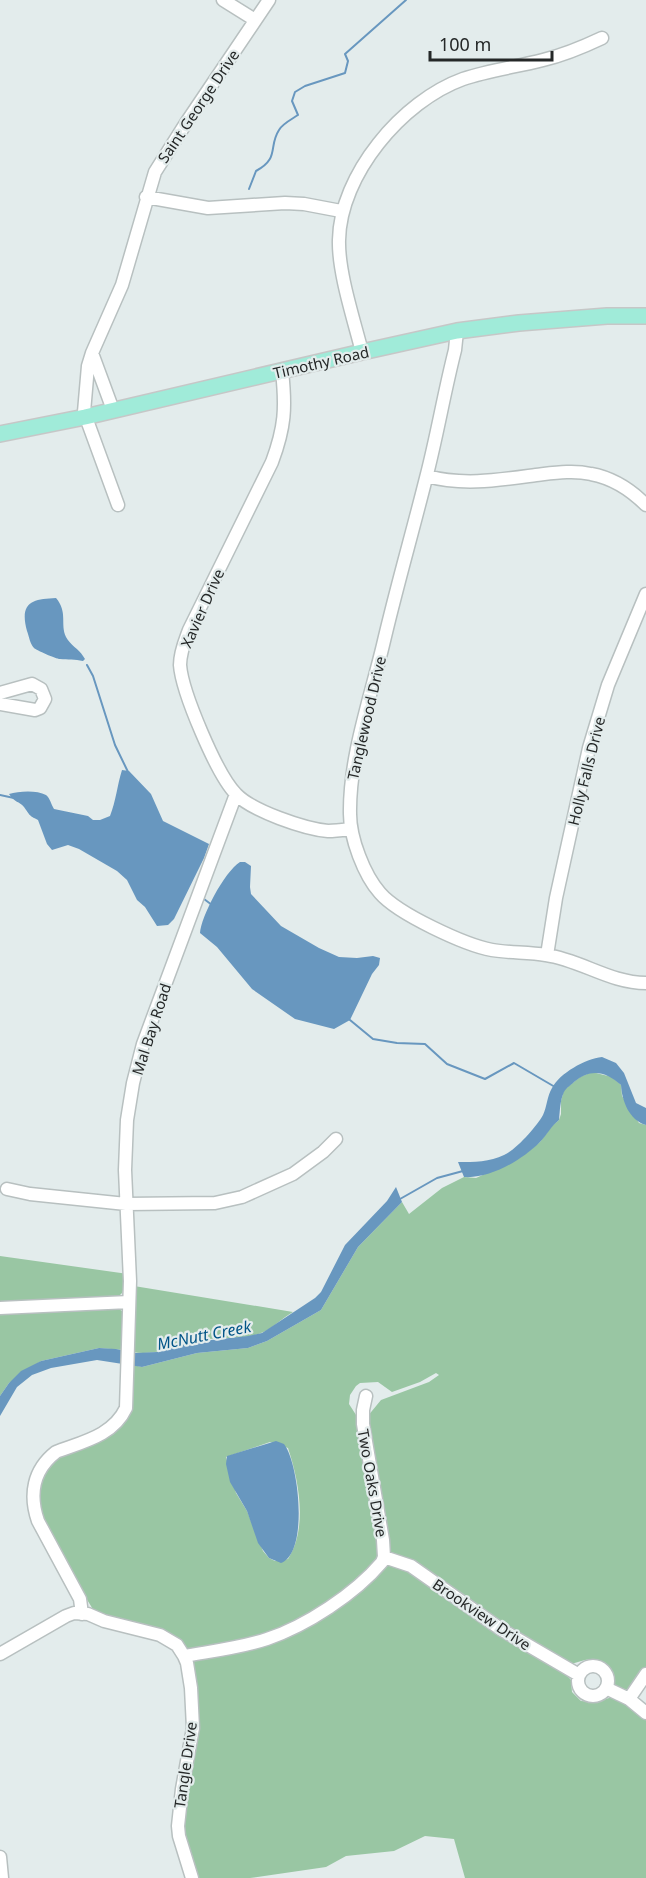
<svg xmlns="http://www.w3.org/2000/svg" width="646" height="1878" font-family="'Noto Sans',sans-serif">
<rect width="100%" height="100%" fill="#e3ecec"/>
<path fill="#99c6a3" fill-rule="evenodd" d="M592 1072 612 1077 621 1085 622 1096 639 1123 646 1125V1667L630 1691 615 1686C610 1672 602 1658 585 1660 580 1661 576 1663 571 1664L467 1603 407 1558 387 1552 367 1417 381 1400 429 1382 439 1375 436 1373 420 1382 392 1392 378 1382 360 1383 356 1386 350 1395 349 1404 358 1418 381 1545 377 1565 333 1598 297 1622 241 1642 188 1649 94 1611 42 1526 36 1493 39 1478 56 1457 128 1412 134 1390 133 1365 142 1367 197 1353 248 1348 267 1341 321 1310 358 1247 402 1202 409 1214 442 1188 464 1177 476 1178 514 1161 525 1154 540 1142 552 1126 559 1120 561 1114V1101L564 1090 580 1077ZM270 1442 288 1448C299 1481 308 1528 288 1559L275 1561 269 1558 263 1551 247 1511 236 1493 226 1457Z
M0 1256 128 1274 122 1293 118 1297 0 1304Z
M134 1286 293 1312C282 1318 272 1329 261 1333 246 1339 227 1337 210 1339 185 1343 157 1357 132 1352Z
M114 1306 122 1311 124 1318V1350L99 1348 41 1361 9 1383 0 1396V1310Z
M394 1564 403 1568 563 1671 571 1680 572 1692 581 1701 595 1702 616 1696 637 1709 646 1720V1878H465L454 1839 425 1836 394 1851 346 1856 326 1867 250 1878H197L186 1843 182 1807 195 1741 191 1664 195 1659 261 1644 388 1565Z"/>
<path fill="#6897bf" d="M56 598C68 612 60 624 66 637 70 645 79 649 83 656L85 659 83 661C75 659 68 660 60 659 56 659 36 650 34 648 30 644 29 636 27 631 19 602 33 599 56 598Z
M122 770 129 771 151 794 163 821 209 844 204 858 174 919 168 925 157 926 145 907 137 900 127 880 117 871 79 849 68 845 52 850 47 844 38 820C28 815 30 815 24 807 19 801 15 803 9 794 19 791 37 790 46 795 50 798 51 804 54 809L88 816 93 820H100L110 816C116 801 117 786 122 770Z
M240 862H245L251 866 250 887 251 894 281 926 319 948 339 957 357 958 373 956 380 958 379 965 372 974 350 1020 334 1029 295 1019 252 989 217 947 200 933C201 917 224 872 240 862Z
M602 1057 616 1063 624 1073 636 1103 646 1108V1125C629 1120 622 1101 621 1085 606 1071 590 1068 574 1082 571 1085 566 1088 564 1092 560 1100 560 1111 559 1120 551 1126 547 1135 540 1142 522 1160 490 1179 464 1177L458 1162C474 1162 490 1162 504 1155 516 1150 537 1126 543 1115 547 1107 547 1096 552 1088 560 1073 585 1059 602 1057Z
M396 1187 402 1202 358 1247 321 1310 267 1341 248 1348 197 1353 142 1367 97 1360 51 1368 32 1375 17 1387 0 1416V1396L9 1383 21 1371 41 1361 99 1348 116 1349 136 1353 157 1352 192 1342 248 1336 262 1333 315 1298 321 1292 345 1245 387 1201Z
M276 1441 284 1444C299 1463 309 1553 281 1563L269 1558 258 1543 247 1511 230 1482 226 1464 227 1456Z"/>
<g fill="none" stroke-linecap="round" stroke-linejoin="round">
<path stroke="#6897bf" stroke-width="2" d="M249 189 256 171C280 158 268 147 279 130 282 124 292 119 298 115L292 101 295 92 305 86 345 73 348 61 345 54 406 0
M87 665 93 676 115 745 129 774
M0 795 14 798
M204 899 212 905
M350 1020 373 1039 397 1043 425 1044 447 1064 485 1079 514 1063 555 1087
M400 1199 437 1178 463 1171"/>
<g stroke="#b8c0c0" stroke-width="15">
<path id="minor" d="M223 0 255 20
M146 197 208 208 285 203 304 204 341 211
M457 331 455 350C444 393 437 436 426 478 412 534 396 589 383 645 370 699 349 759 350 814 350 838 364 875 380 893 398 914 465 945 492 950 510 953 528 952 546 955 581 960 610 983 646 983
M362 352C354 320 338 272 339 240 340 175 402 101 463 79 489 70 516 67 543 60 564 55 583 47 602 38
M92 353 113 410
M282 371C286 408 285 427 272 462L189 630C185 641 180 652 180 665 182 692 217 775 236 794 252 811 305 829 328 831 336 831 343 830 351 829
M427 476C463 486 499 480 536 475 554 473 573 470 591 474 613 478 631 490 646 505
M118 505 84 412 88 366 92 353 122 285 155 172 186 123 269 0
M0 693 32 684 41 689 45 699 40 708 35 710 0 704
M547 955 556 898 589 748 608 685 646 594
M7 1189 30 1194 126 1204 215 1203 242 1197 293 1174 323 1152 336 1139
M0 1308 129 1302
M384 1557 411 1566 502 1630 579 1675
M82 1614 80 1599 38 1521C29 1495 33 1470 56 1452 82 1442 113 1436 126 1408L130 1281 125 1170 127 1120 133 1083 143 1044 236 794
M0 1654 66 1616 74 1613 88 1614 104 1621 160 1635 177 1645 184 1656 187 1663 191 1688 193 1728 182 1789 178 1826 179 1836 192 1878
M184 1656C212 1651 240 1648 267 1639 306 1626 355 1594 382 1562L384 1557 383 1540 363 1424V1410L366 1396
M578 1681a15 15 0 1 1 30 0a15 15 0 1 1-30 0Z
M606 1688 629 1699 646 1713
M629 1699 646 1674
M0 1857 2 1878"/>
</g>
<g stroke="#c6c7c7" stroke-width="18">
<path id="major" d="M0 434 85 417 362 352 457 331 519 323 607 316H646"/>
</g>
<use href="#minor" stroke="#fff" stroke-width="12"/>
<use href="#major" stroke="#a0ebd9" stroke-width="15"/>
</g>
<g text-anchor="middle" dominant-baseline="central" stroke-width="4.5" stroke-linejoin="round" paint-order="stroke">
<g font-size="15" fill="#252828" stroke="#e3ecec">
<text transform="translate(198 106) rotate(-56)">Saint George Drive</text>
<text transform="translate(321 362) rotate(-13)">Timothy Road</text>
<text transform="translate(202 608) rotate(-66)">Xavier Drive</text>
<text transform="translate(366 718) rotate(-77)">Tanglewood Drive</text>
<text transform="translate(586 771) rotate(-76)">Holly Falls Drive</text>
<text transform="translate(151 1029) rotate(-72)">Mal Bay Road</text>
<text transform="translate(373 1483) rotate(80)">Two Oaks Drive</text>
<text transform="translate(482 1614) rotate(34)">Brookview Drive</text>
<text transform="translate(185 1765) rotate(-82)">Tangle Drive</text>
</g>
<g font-size="16" font-style="italic" fill="#005487" stroke="#e3ecec">
<text transform="translate(204 1335) rotate(-11)">McNutt Creek</text>
</g>
</g>
<path d="M430 51v9h122v-9" fill="none" stroke="#252828" stroke-width="3"/>
<text x="439" y="51" font-size="18" fill="#252828" stroke="#e3ecec" stroke-width="4.5" paint-order="stroke">100 m</text>
</svg>
